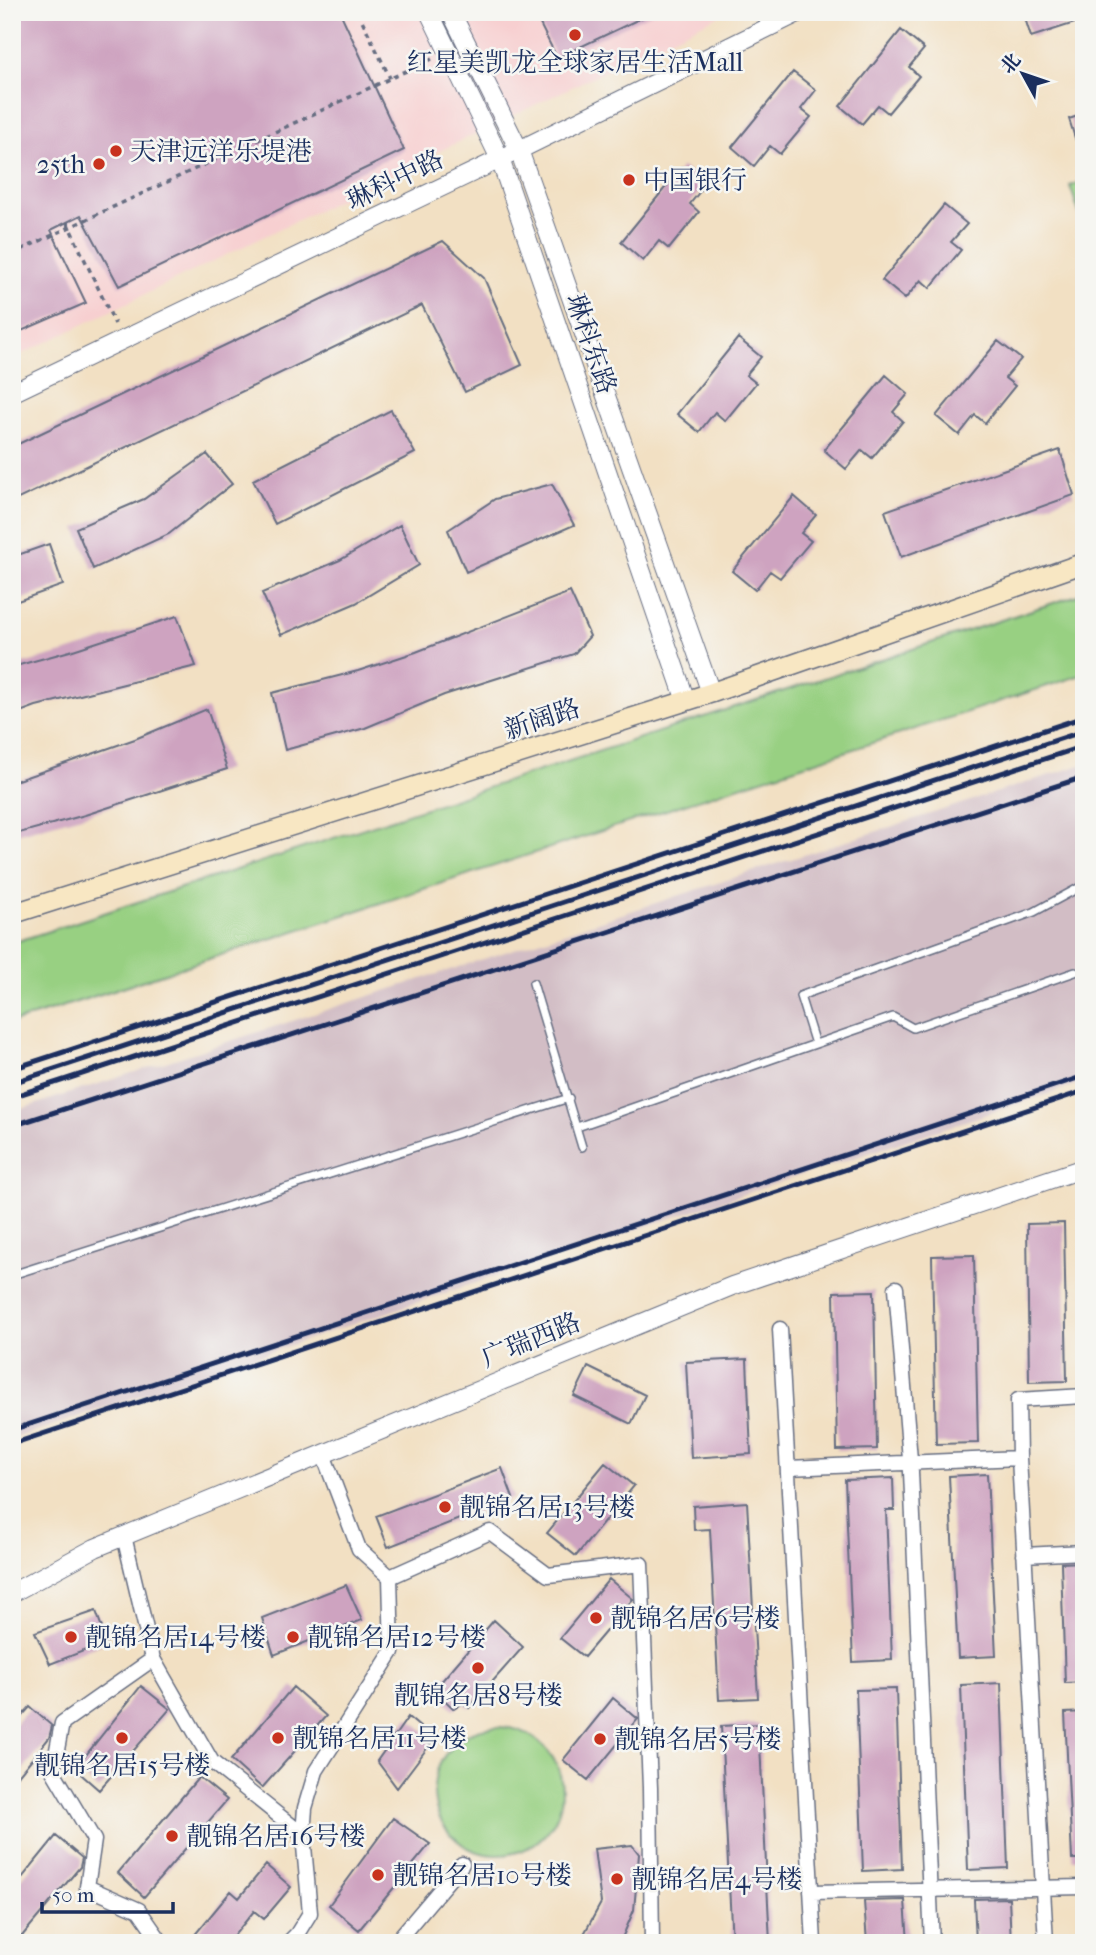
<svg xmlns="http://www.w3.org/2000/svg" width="1096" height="1955" font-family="'IM FELL French Canon','Noto Serif SC',serif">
<rect width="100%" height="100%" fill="#f6f6f2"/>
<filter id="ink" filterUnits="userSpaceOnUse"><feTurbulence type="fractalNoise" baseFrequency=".0143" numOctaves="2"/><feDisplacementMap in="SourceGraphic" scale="14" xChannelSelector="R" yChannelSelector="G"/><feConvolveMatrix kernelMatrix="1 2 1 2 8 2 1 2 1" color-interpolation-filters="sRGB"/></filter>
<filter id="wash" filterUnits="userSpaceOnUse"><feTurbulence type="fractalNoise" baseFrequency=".00686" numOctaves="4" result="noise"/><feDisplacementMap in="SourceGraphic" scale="28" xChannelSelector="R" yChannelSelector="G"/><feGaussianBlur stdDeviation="1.57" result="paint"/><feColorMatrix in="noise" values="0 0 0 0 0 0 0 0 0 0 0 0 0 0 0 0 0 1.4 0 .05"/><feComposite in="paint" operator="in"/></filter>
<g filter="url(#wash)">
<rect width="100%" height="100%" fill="#f2e0c3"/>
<path fill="#f7cfd0" d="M12 12H726L12 359Z"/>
<path fill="#d2bdc5" d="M1084 764V1082L522 1267 12 1439V1112Z"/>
<path fill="#98d082" stroke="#5a8070" stroke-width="2" d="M1084 182V227L1070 186Z
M1084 593V674L12 1023V943Z
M434 1791a64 64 0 1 1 128 0a64 64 0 1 1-128 0Z"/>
<g id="blocks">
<path fill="#cea3c0" d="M12 12H340L404 150 119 286 81 215 51 230 86 303 12 335Z
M534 12H654L557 58Z
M1023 12H1084V20L1031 37Z
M901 30 924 49 909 67 919 76 888 113 878 105 862 124 840 106Z
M793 72 816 90 801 109 811 117 780 154 770 146 754 166 732 147Z
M1084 114V156L1081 157 1069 119Z
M682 167 705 185 690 204 699 212 669 249 659 241 643 261 621 242Z
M944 205 967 224 951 242 961 250 930 288 921 280 905 299 882 280Z
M443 241 484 278 522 365 465 392 422 305 12 502V447Z
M738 338 761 357 746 375 756 383 725 421 715 412 699 432 677 414Z
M998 341 1021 359 1005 378 1015 386 985 423 975 415 959 435 936 416Z
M886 375 908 394 893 412 903 421 872 458 862 450 846 469 824 450Z
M391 410 415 453 275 524 253 480Z
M1060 450 1074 495 901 557 885 511Z
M207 454 232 484 169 534 93 569 76 528 144 499Z
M552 484 574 525 466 572 448 530 495 499Z
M794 496 816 515 801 533 811 541 780 578 770 571 755 590 732 571Z
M400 525 419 565 356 603 281 635 262 593 340 560Z
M49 544 63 585 12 603V557Z
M570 592 590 636 574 654 444 695 365 728 285 750 272 693 358 671 416 652Z
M177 616 196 666 36 706 12 715V667L70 651Z
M207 709 227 769 85 815 12 835V782L135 739Z
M1064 1223 1067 1381 1029 1382 1027 1224Z
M974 1255 978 1443 936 1444 932 1256Z
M874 1291 877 1449 837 1450 834 1292Z
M747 1359 751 1454 691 1458 686 1362Z
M588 1367 645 1395 631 1424 574 1396Z
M605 1463 634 1486 576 1556 547 1533Z
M502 1468 513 1498 388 1547 376 1516Z
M987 1474 996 1656 958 1658 949 1476Z
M893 1478 894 1510H886L892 1660 853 1662 845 1480Z
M747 1502 758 1698 719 1700 710 1529 694 1530 693 1506Z
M1084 1562V1682L1065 1683 1061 1563Z
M609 1579 633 1599 584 1657 560 1638Z
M346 1585 362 1620 274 1655 262 1618Z
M96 1611 107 1642 50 1664 35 1632Z
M494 1620 523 1647 469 1708 463 1703 454 1709 434 1690Z
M1001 1683 1008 1868 968 1870 961 1685Z
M141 1686 170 1709 99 1790 75 1769Z
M293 1687 326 1716 262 1788 231 1760Z
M896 1689 902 1869 863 1871 856 1690Z
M613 1698 638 1719 588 1780 563 1760Z
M30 1707 52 1726 49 1738 12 1783V1727Z
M1084 1712V1859H1072L1065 1713Z
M408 1717 434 1739 397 1788 377 1761Z
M759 1724 770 1943H732L721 1726Z
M199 1777 227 1800 144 1897 118 1873Z
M393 1818 430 1844 359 1930 329 1905Z
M56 1836 82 1858 80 1867 22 1936 12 1928V1890Z
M632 1845 639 1854 634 1910 620 1943H579L601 1903 594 1849Z
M266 1865 291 1887 264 1919 254 1911 228 1943H188L231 1891 239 1898Z
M1009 1898 1011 1943H976L974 1899Z
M905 1900 908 1943H867L864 1901Z"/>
</g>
</g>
<g filter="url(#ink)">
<use href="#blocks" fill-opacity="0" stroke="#666d81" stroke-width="2"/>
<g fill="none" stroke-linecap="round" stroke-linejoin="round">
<g stroke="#666d81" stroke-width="10">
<path id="service" d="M533 983 582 1147
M815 1044 800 996 1034 912 1084 885
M577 1127 893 1017 913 1028 1075 972
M12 1275 569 1098"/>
</g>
<g stroke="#666d81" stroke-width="17">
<path id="minor" d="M896 1288 911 1472 932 1943
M780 1329 814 1943
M1019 1458 1046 1943
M788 1468 1019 1458 1018 1400 1084 1396
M124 1536 153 1659 62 1723 53 1771 94 1840 87 1887 139 1910 162 1943
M1024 1555 1084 1552
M390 1577 490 1532 548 1575 641 1564 650 1788 652 1943
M153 1659 212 1762 303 1835
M811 1892 1084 1887
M288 1943 297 1934 310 1913 303 1835 305 1808 316 1771 392 1652 390 1577 359 1549 323 1454
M395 1943 462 1864"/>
</g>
<g stroke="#666d81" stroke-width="20">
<path id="tertiary" d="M429 12 500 159 686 701
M451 12 519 150 711 693
M12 393 519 150 800 12
M12 1593 95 1548 732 1286 1084 1168"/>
</g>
<g stroke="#666d81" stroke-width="22">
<path id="secondary" d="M12 914 711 693 1084 563"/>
</g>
<path stroke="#666d81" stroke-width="3.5" stroke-dasharray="5 5" stroke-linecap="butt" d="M358 12 390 78
M67 222 115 324
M12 254 432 59"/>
<use href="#service" stroke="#fff" stroke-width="7"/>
<use href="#minor" stroke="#fff" stroke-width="14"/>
<use href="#tertiary" stroke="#fff" stroke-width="18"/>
<use href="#secondary" stroke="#f8e7c3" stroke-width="19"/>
<path stroke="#1b2f5e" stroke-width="5" d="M12 1069 1084 717
M12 1083 1084 731
M12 1097 1084 746
M12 1126 1084 777
M12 1430 1084 1076
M12 1444 1084 1091"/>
</g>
</g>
<g fill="#c8321e" stroke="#f6f6f2" stroke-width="2.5">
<circle cx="575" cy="35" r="7"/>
<circle cx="116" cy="151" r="7"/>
<circle cx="99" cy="164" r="7"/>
<circle cx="629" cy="180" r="7"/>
<circle cx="445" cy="1507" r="7"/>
<circle cx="596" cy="1618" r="7"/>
<circle cx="71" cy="1637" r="7"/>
<circle cx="293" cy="1637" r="7"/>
<circle cx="478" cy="1668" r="7"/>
<circle cx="122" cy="1738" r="7"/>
<circle cx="278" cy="1738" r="7"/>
<circle cx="600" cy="1739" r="7"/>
<circle cx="172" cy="1836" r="7"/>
<circle cx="378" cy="1875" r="7"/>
<circle cx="617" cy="1879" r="7"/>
</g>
<g text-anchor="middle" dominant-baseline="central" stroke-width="5" stroke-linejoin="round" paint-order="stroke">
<g font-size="26" fill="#1b2f5e" stroke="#f6f6f2" text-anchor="start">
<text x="575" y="62" text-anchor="middle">红星美凯龙全球家居生活Mall</text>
<text x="130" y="151">天津远洋乐堤港</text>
<text x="85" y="164" text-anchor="end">25th</text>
<text x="643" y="180">中国银行</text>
<text x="459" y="1507">靓锦名居13号楼</text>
<text x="610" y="1618">靓锦名居6号楼</text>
<text x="85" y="1637">靓锦名居14号楼</text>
<text x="307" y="1637">靓锦名居12号楼</text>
<text x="478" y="1695" text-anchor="middle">靓锦名居8号楼</text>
<text x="292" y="1738">靓锦名居11号楼</text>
<text x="614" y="1739">靓锦名居5号楼</text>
<text x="122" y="1765" text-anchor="middle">靓锦名居15号楼</text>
<text x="186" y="1836">靓锦名居16号楼</text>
<text x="392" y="1875">靓锦名居10号楼</text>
<text x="631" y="1879">靓锦名居4号楼</text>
</g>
<g font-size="26" fill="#1b2f5e" stroke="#f6f6f2">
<text transform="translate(395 180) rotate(-26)">琳科中路</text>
<text transform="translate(591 344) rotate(71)">琳科东路</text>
<text transform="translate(542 719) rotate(-18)">新阔路</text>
<text transform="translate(531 1340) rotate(-22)">广瑞西路</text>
</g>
</g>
<rect width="1096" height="1955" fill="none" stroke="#f6f6f2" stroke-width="42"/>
<g transform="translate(1023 74) rotate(310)" stroke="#f6f6f2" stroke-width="5" paint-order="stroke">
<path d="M0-5L12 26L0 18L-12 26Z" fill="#1b2f5e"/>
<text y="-10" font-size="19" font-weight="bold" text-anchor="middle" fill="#1b2f5e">北</text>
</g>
<path d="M42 1902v10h131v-10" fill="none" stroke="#1b2f5e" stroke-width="3.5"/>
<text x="52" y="1902" font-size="21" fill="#1b2f5e" stroke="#f6f6f2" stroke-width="5" paint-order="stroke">50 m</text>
</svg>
